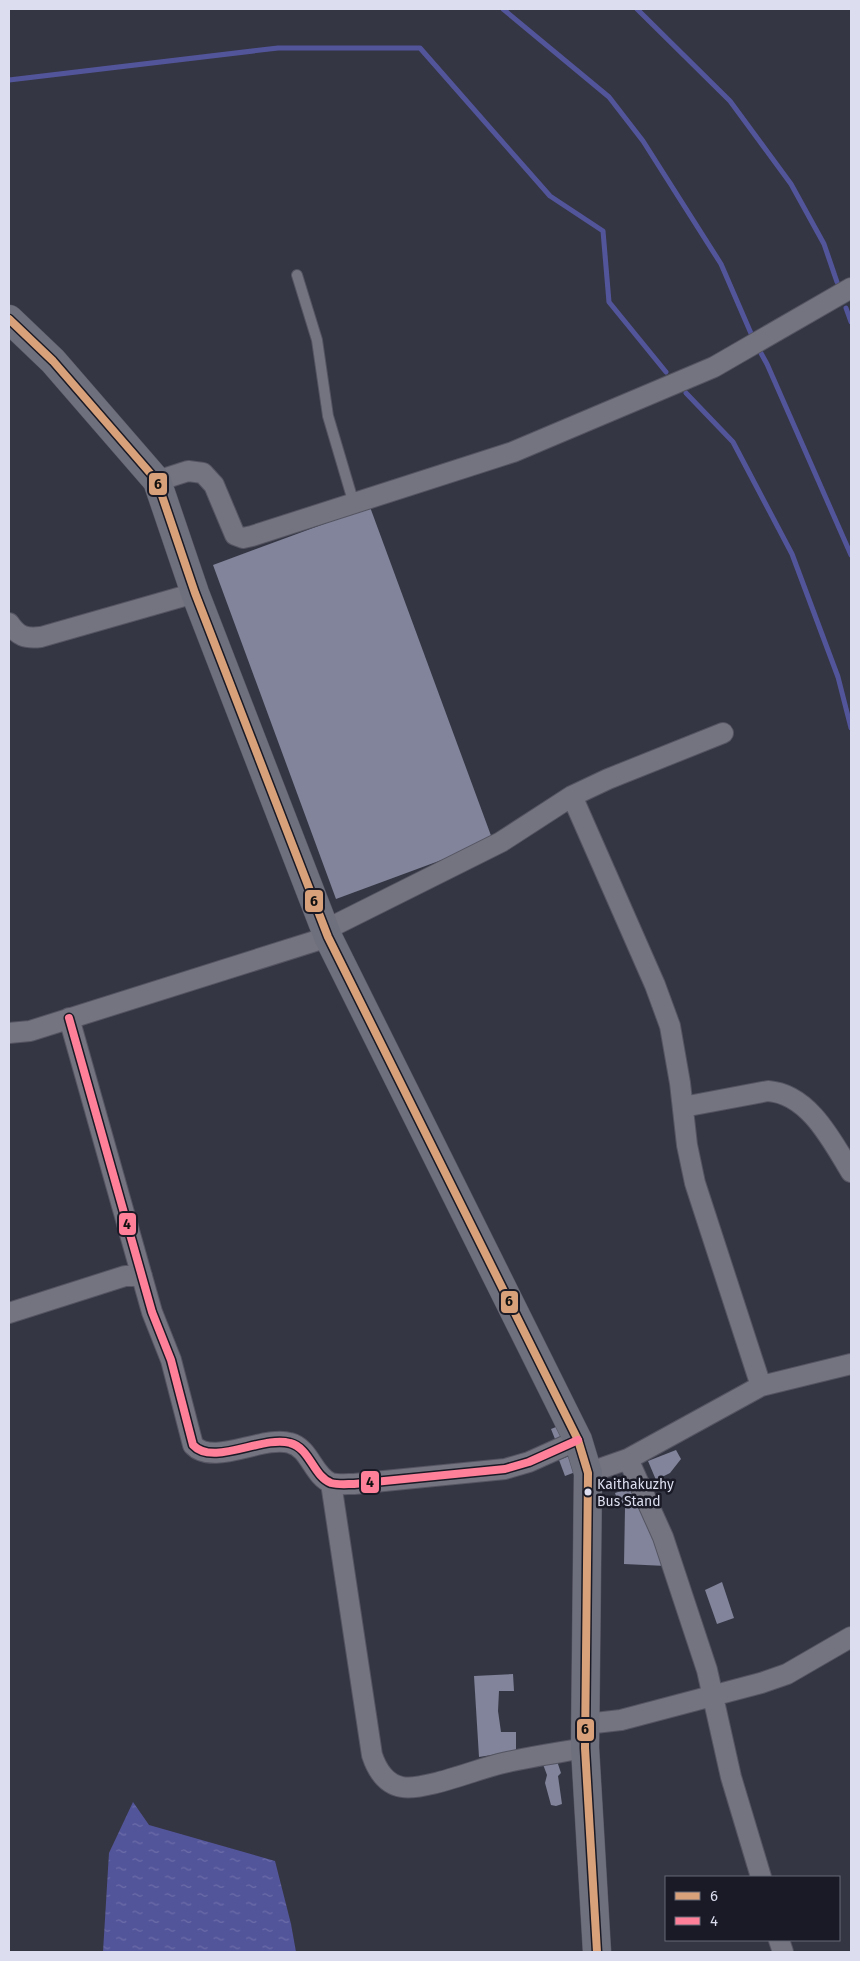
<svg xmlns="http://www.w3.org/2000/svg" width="860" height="1961" font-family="'Fira Sans',sans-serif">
<defs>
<pattern id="water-ripples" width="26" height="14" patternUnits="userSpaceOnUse" patternTransform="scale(1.25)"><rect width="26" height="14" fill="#53559b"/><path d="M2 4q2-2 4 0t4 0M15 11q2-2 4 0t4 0" fill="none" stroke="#6b6da9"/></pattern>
</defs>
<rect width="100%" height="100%" fill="#353644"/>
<path fill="url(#water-ripples)" d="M133 1802 149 1825 275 1861 291 1924 296 1952H103L109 1853Z"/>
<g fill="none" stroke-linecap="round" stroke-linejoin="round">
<path stroke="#53559b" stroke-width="5" d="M503 9 609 97 643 141 721 264 753 338
M637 9 730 101 791 184 824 244 837 282
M9 80 278 48H420L550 196 603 231 609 302 666 372
M846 308 851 322
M757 346 767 364 851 555
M686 393 733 442 792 554 838 677 851 728"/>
</g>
<path fill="#81849a" d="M370 507 493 841 336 899 213 565Z
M556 1427 565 1443 532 1450 555 1439 551 1429Z
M676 1450 681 1459 670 1473 656 1480 648 1461Z
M572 1455 578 1471 565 1476 559 1460Z
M623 1481 639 1493 666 1566 624 1564 625 1508 617 1499 615 1493 621 1491Z
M722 1582 734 1618 717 1624 705 1590Z
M513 1674 514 1691H499L498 1711 501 1732H516V1751L479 1757 474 1676Z
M556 1758 561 1773 558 1776 562 1804 556 1806 551 1805 545 1783 547 1775 541 1759Z"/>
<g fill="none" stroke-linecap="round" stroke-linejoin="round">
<g stroke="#545462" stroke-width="12">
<path id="service" d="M297 275 317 340 328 416 354 504"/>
</g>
<g stroke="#545462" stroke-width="22">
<path id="minor" d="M157 481 188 471 203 473 214 485 235 535 243 538 252 536 513 452 714 367 851 288
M9 623C18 636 25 639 41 637L195 593
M572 796 655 985 670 1026 680 1083 687 1145 695 1183 761 1386
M325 930 501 842 572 796 608 779 723 733
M69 1018 152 1312 171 1360 193 1445C213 1467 263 1435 290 1443 310 1448 313 1476 331 1483 338 1485 347 1484 354 1484L505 1469 529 1462 578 1440
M9 1033 30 1031 328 937
M683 1107 768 1091C809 1094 832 1141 851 1172
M9 1313 125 1276H142
M628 1459 761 1386 851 1364
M588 1473 628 1459 663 1537 707 1670 731 1777 761 1877
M331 1483 372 1755C377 1770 385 1784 402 1787 423 1791 475 1770 499 1764 527 1757 557 1753 585 1748
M586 1724 621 1720 761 1683 787 1674 851 1637
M779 1940 783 1952"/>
</g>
<g stroke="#545462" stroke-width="29">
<path id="secondary" d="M9 319 53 361 157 481 195 593 328 937 578 1440 588 1473 585 1748 597 1952"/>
</g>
<use href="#service" stroke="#73747f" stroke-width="10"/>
<use href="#minor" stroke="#73747f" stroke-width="20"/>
<use href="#secondary" stroke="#6f707d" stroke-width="28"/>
<g stroke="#191a26" stroke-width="11">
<path id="bus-1" d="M9 319 53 361 157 481 195 593 328 937 578 1440 588 1473 585 1748 597 1952"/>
</g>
<g stroke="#191a26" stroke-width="11">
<path id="bus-2" d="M69 1018 152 1312 171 1360 193 1445C213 1467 263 1435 290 1443 310 1448 313 1476 331 1483 338 1485 347 1484 354 1484L505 1469 529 1462 578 1440"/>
</g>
<use href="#bus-1" stroke="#d9a179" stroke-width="8"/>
<use href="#bus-2" stroke="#ff8098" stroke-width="8"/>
</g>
<circle fill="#dcdeef" stroke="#191a26" stroke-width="2" cx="588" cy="1492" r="4.5"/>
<g text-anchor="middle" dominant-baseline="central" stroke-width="5" stroke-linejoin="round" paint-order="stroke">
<g font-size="14" fill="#dcdeef" stroke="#191a26" text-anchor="start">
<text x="597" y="1484">Kaithakuzhy<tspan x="597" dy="17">Bus Stand</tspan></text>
</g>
</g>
<g stroke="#191a26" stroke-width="2">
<rect x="148" y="472" width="20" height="24" rx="5" fill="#d9a179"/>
<rect x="304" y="889" width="20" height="24" rx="5" fill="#d9a179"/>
<rect x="118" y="1212" width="19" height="24" rx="5" fill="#ff8098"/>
<rect x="500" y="1290" width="19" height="24" rx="5" fill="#d9a179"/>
<rect x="360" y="1470" width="20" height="24" rx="5" fill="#ff8098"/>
<rect x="576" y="1718" width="19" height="24" rx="5" fill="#d9a179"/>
</g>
<g font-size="14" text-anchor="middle" font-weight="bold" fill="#111">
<text x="158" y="489">6</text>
<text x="314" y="906">6</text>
<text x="127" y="1229">4</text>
<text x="509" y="1306">6</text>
<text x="370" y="1487">4</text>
<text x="585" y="1734">6</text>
</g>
<rect width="860" height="1961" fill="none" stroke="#dcdeef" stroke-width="20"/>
<rect x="665" y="1876" width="175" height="65" fill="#191a26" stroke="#676876"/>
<rect x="675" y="1892" width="25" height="8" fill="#d9a179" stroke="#676876"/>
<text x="710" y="1901" font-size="15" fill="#dcdeef">6</text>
<rect x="675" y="1917" width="25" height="8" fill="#ff8098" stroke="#676876"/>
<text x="710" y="1926" font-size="15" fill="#dcdeef">4</text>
</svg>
